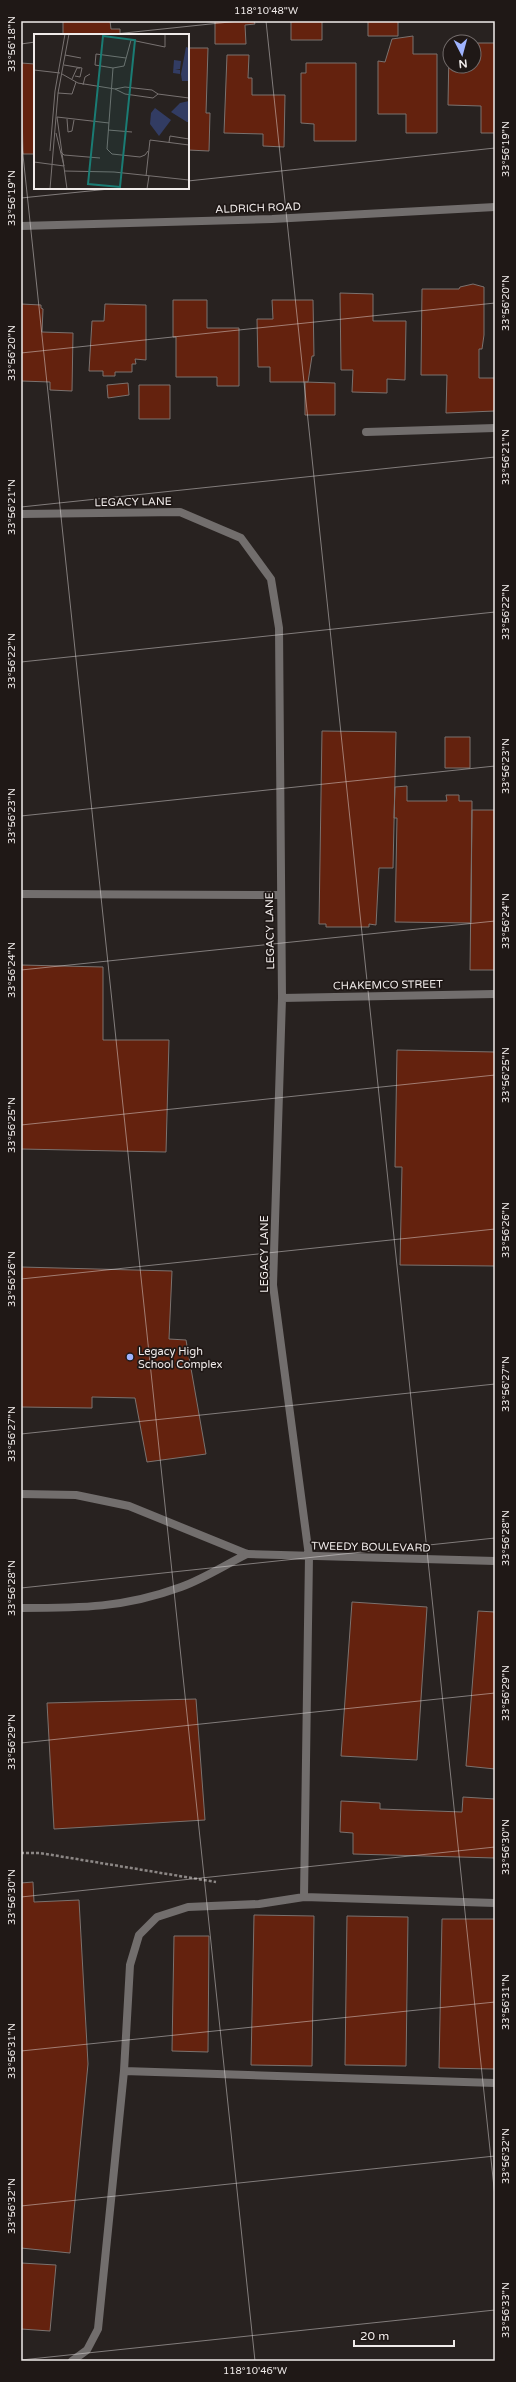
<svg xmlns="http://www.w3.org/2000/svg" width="516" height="2382" font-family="'Varela Round',sans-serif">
<rect width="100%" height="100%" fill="#282220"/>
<path fill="#64220e" stroke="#7a726f" d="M63 21H110L111 29H120V35H63Z
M215 21H254L255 24 245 25 246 44H215Z
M291 21H322V40H291Z
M368 21H398V36H368Z
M413 36V54H437V133H406V114H378V61L385 62 392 39Z
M474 43H495V133H481V106L448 105 449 48 450 66H474Z
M188 48H208L206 113H210L209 151 188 150Z
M227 55H249L248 78H252V95H285L284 147 263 146V134L224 133Z
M21 63 35 64V154H23Z
M306 63H356V141H314V124L301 123V73H306Z
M473 284 484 287V335L482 349H479V378H495V411L446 413 447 375H421L422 289H459L460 287Z
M340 293 373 294V321H406L405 380 387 379V393L352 392 353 370H341Z
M173 300H207V328H239V386H217V377H176V337H173Z
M272 300H313L314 356H312L308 382H270V367H258L257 319H273Z
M21 304 41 305V308L43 309 42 332 73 333 72 391 50 390V382L21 381Z
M105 304 146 305V360L135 359 136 364H132V372H115V376H103V371H89L92 321H104Z
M305 382 335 383V415H305Z
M128 383 129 395 108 398 107 385Z
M139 385H170V419H139Z
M322 731 396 732 393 868H379L376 925 369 924V927H326V924H319Z
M445 737H470V768H445Z
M407 786V801H447L446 795H459V801H472L471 923 395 922 397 818H394L395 787Z
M472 810H495V970H470Z
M21 965 103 967V1040H169L166 1152 21 1149Z
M397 1050 495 1052V1266L400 1265 402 1167H395Z
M21 1267 172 1271 169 1339 186 1340 206 1454 147 1462 135 1398 92 1397V1408L21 1407Z
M352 1602 427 1607 417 1760 341 1756Z
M478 1611 495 1612V1769L466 1766Z
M196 1699 205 1820 54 1829 47 1703Z
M463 1797 495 1799V1858L353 1854V1833L340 1832 341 1801 380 1803V1809L462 1812Z
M33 1882 34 1902 79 1900 88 2064 70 2253 21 2248V1883Z
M254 1915 314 1916 312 2066 251 2065Z
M347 1916 408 1917 406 2066 345 2065Z
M442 1919H495V2069L439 2068Z
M174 1936H209L208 2052 172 2051Z
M21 2263 56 2265 50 2331 21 2329Z"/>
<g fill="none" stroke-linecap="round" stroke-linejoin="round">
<path stroke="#8c8785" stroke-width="2.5" stroke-dasharray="3 2" stroke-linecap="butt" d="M21 1853H40L216 1882"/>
<path stroke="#726e6d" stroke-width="8" d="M366 432 495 428
M21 894 281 895
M21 1494 76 1495 129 1506 247 1554
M21 1608C81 1608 124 1608 181 1587 203 1579 225 1565 247 1554
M304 1897 495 1903
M124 2071 495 2083
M72 2361 87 2350 98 2329 124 2071 130 1965 139 1935 157 1917 188 1907 259 1904 304 1897 309 1556"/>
<path stroke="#726e6d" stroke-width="8" d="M21 226 272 219 495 207
M21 514 180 512 241 538 271 579 279 628 282 998 273 1285 309 1556
M282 998 495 994
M247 1554 495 1561"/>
</g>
<path fill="none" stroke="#f0ebea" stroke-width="1" stroke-opacity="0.45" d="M266 21 495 2197M105 35 239 21M21 44 35 42M21 136 255 2361M188 181 495 148M21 198 119 188M21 353 495 303M21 507 495 457M21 662 495 612M21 816 495 766M21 970 495 921M21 1125 495 1075M21 1279 495 1229M21 1434 495 1384M21 1588 495 1538M21 1743 495 1693M21 1897 495 1847M21 2051 495 2002M21 2206 495 2156M21 2360 495 2310"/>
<circle fill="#9fb3fd" stroke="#1f1816" stroke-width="1.5" cx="130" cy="1357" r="4"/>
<g text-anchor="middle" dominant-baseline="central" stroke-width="3.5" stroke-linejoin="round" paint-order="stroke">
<g font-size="11" fill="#f0ebea" stroke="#1f1816">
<text transform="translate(258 208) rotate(-2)">ALDRICH ROAD</text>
<text transform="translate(133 502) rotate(-1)">LEGACY LANE</text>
<text transform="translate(270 931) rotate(-91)">LEGACY LANE</text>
<text transform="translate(388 985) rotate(-1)">CHAKEMCO STREET</text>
<text transform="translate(264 1254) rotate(-90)">LEGACY LANE</text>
<text transform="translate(371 1547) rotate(1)">TWEEDY BOULEVARD</text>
</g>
<g font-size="11" fill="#f0ebea" stroke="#1f1816" text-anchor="start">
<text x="138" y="1351">Legacy High<tspan x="138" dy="13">School Complex</tspan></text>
</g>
</g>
<g transform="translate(34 34)">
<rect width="155" height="155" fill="#282220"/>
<path d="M152 13 155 14V47H148L147 40ZM140 26 147 27 146 35H141L146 36V40L139 39ZM155 67V88H153L137 78 146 69ZM121 74 137 86 125 102 116 90 117 79Z" fill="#323c63"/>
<path fill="none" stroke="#787271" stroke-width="1" d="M131 0V13M31 21 47 24M30 31 48 34M79 34 61 31 62 20 92 24M0 36 26 39M28 40 44 49 81 55 91 60 119 64 124 60M41 42 46 43 48 34M38 45 43 34H46M49 51 51 43 56 40M81 55 91 53 118 56 124 60 155 64M24 59 38 60 42 48M23 83 33 155M23 83 75 89M33 85 34 98 38 97 40 86M74 96 98 98M22 99 30 132M135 108 136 102 155 105M16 117 21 57 31 0M114 117 111 121 106 123 78 120 73 115 79 34 90 32 97 6 131 13M27 118 30 121 66 124M0 128 30 132M30 137 80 138 155 146M112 142 116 106 155 111M16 155 24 59 35 0M113 155 115 142"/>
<path fill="#1a7c74" fill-opacity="0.15" stroke="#1a7c74" stroke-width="2" d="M69 2 101 6 86 153 54 150Z"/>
<rect width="155" height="155" fill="none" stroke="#f0ebea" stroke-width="2"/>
</g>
<rect width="516" height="2382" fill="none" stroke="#1f1816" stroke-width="44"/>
<g transform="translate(462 54) rotate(174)"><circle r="19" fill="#1f1816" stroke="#736c6b"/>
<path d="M0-3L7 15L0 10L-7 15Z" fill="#9fb3fd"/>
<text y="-6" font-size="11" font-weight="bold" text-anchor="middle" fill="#f0ebea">N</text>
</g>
<path d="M354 2340v6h100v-6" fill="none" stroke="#f0ebea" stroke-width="2"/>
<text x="360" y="2340" font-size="12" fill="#f0ebea" stroke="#1f1816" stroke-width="3" paint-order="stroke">20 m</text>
<rect x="22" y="22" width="472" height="2338" fill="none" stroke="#f0ebea" stroke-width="1.5"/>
<g font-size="10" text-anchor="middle" fill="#f0ebea">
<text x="266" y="14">118°10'48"W</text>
<text transform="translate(11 44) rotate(-90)" y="4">33°56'18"N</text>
<text transform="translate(505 149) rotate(-90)" y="4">33°56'19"N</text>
<text transform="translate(11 198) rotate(-90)" y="4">33°56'19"N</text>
<text transform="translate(505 303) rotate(-90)" y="4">33°56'20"N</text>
<text transform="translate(11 353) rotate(-90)" y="4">33°56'20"N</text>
<text transform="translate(505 457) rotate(-90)" y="4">33°56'21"N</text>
<text transform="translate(11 507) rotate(-90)" y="4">33°56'21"N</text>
<text transform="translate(505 612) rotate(-90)" y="4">33°56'22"N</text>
<text transform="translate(11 661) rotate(-90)" y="4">33°56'22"N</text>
<text transform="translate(505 766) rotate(-90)" y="4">33°56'23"N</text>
<text transform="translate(11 816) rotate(-90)" y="4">33°56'23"N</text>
<text transform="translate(505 921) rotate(-90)" y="4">33°56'24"N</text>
<text transform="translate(11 970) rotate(-90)" y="4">33°56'24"N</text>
<text transform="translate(505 1075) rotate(-90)" y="4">33°56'25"N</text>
<text transform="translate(11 1125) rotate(-90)" y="4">33°56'25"N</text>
<text transform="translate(505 1230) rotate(-90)" y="4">33°56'26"N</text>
<text transform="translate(11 1279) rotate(-90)" y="4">33°56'26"N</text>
<text transform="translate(505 1384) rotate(-90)" y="4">33°56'27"N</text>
<text transform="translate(11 1434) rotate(-90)" y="4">33°56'27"N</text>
<text transform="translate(505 1538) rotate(-90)" y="4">33°56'28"N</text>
<text transform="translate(11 1588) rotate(-90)" y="4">33°56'28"N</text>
<text transform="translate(505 1693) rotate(-90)" y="4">33°56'29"N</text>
<text transform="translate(11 1742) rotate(-90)" y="4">33°56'29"N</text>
<text transform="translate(505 1847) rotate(-90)" y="4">33°56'30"N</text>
<text transform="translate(11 1897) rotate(-90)" y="4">33°56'30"N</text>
<text transform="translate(505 2002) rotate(-90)" y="4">33°56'31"N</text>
<text transform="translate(11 2051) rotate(-90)" y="4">33°56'31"N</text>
<text transform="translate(505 2156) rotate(-90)" y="4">33°56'32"N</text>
<text transform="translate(11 2206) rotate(-90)" y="4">33°56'32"N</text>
<text transform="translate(505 2310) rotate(-90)" y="4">33°56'33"N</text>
<text x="255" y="2374">118°10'46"W</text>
</g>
</svg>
